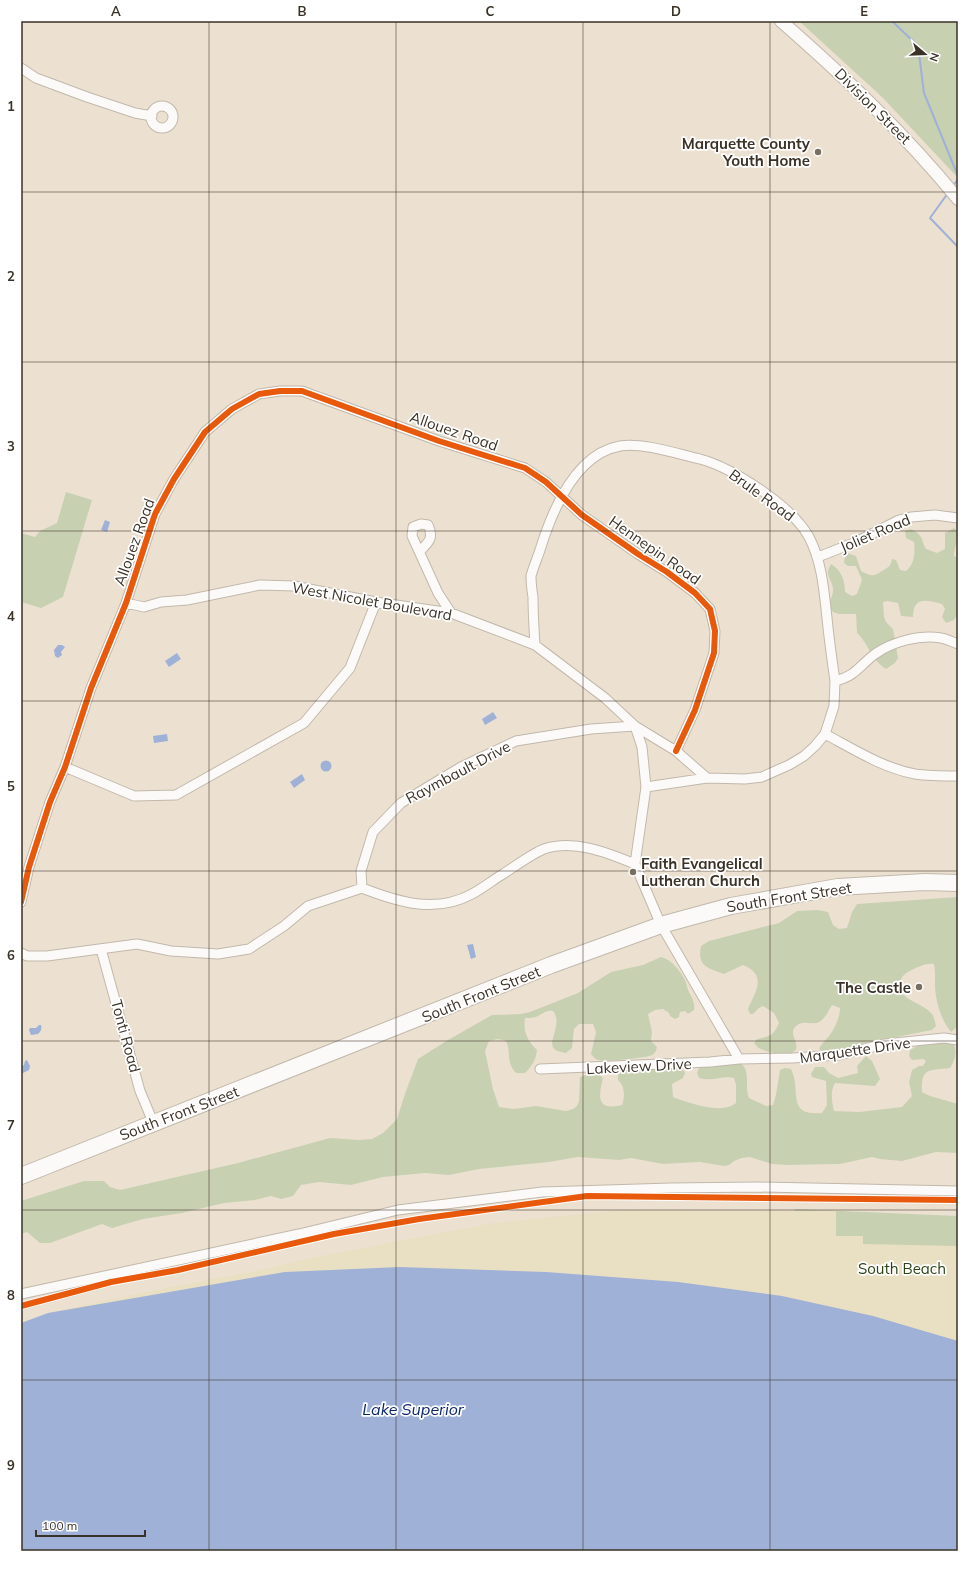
<svg xmlns="http://www.w3.org/2000/svg" width="979" height="1572" font-family="Mulish,sans-serif">
<rect width="100%" height="100%" fill="#ece1d1"/>
<path fill="#c8d0b2" d="M799 21H958V178L882 97Z
M66 492 92 500 63 597 41 608 21 602V533L35 537 40 531 57 523Z
M954 528 958 532C958 541 954 548 954 556L958 558V614L954 620 946 623 942 617 945 609 942 604C927 600 913 596 913 617L901 616 898 603 887 601 883 602 884 617 886 622 893 629 898 658 895 663 886 669C871 660 869 644 857 633L856 614H839L833 612 829 605C830 601 832 596 833 592 834 579 823 577 831 564 841 570 845 580 845 592L852 596 857 594 862 580 856 566H848L844 563 845 555 847 553 856 556 861 571C871 576 873 577 882 571 888 567 891 567 892 559L896 560 900 570 906 571C915 564 915 552 914 542L906 538 905 531 911 529C925 537 920 538 926 549L937 553 945 549V533Z
M958 897V1026L951 1032C943 1022 938 1009 936 996 934 986 936 975 934 964 925 963 916 968 908 972 904 974 902 977 900 981 894 999 923 1002 932 1014 934 1017 935 1021 936 1026L932 1030 861 1044 832 1052H825L819 1049C822 1043 825 1041 829 1036 835 1028 840 1017 840 1008L832 1005C828 1011 826 1018 819 1022 811 1026 804 1019 796 1026 788 1033 799 1042 796 1049 791 1058 768 1052 761 1049 758 1048 756 1045 754 1043L757 1039C771 1036 773 1036 779 1023L774 1013 763 1006 759 1008 753 1014H750L748 1009C754 993 769 976 743 965L724 974C707 968 697 966 701 946L709 941 779 923 797 911 818 910 828 912 833 925 839 929 847 928 852 912 857 904Z
M661 957C671 959 681 972 685 980 687 984 687 989 689 992 692 998 695 1002 694 1010L688 1014 685 1011 680 1012 679 1017 675 1019 670 1016 669 1013 663 1009 655 1010 648 1014 652 1032 651 1041 657 1047C656 1050 656 1053 652 1055 646 1058 605 1062 598 1060 595 1059 593 1056 591 1054L596 1032 593 1024H579L574 1029 572 1048 566 1053C536 1050 566 1028 553 1011 546 1010 544 1013 538 1016 534 1018 529 1018 525 1018 523 1032 527 1040 537 1050 536 1060 532 1066 525 1073H516C505 1060 512 1054 506 1041L498 1039 489 1041 485 1051 493 1089 499 1107 514 1109 536 1106 566 1111 573 1109 577 1106 579 1101 580 1077C589 1074 595 1070 603 1078 598 1098 597 1111 622 1105 625 1097 625 1086 618 1080V1074L626 1069 679 1067 683 1069 685 1073 683 1078 672 1084 673 1097C689 1103 722 1115 736 1103V1085L734 1078C723 1075 713 1082 699 1078L697 1073 700 1066 739 1062C752 1070 744 1085 749 1098L766 1106 773 1105C777 1094 778 1081 780 1070L785 1068 791 1069C802 1091 785 1116 822 1113L827 1105 826 1081 812 1077 811 1074 815 1067H824L829 1073 838 1078 858 1073 857 1066 866 1056 872 1061 880 1079 875 1086 835 1083C830 1091 832 1102 834 1111L859 1112 902 1107 912 1096 909 1082 912 1070 919 1066H923L926 1061 923 1059 912 1060 909 1056 910 1050C923 1042 941 1037 954 1045 957 1054 955 1060 950 1068 930 1071 921 1066 922 1092L930 1096 958 1104V1153L936 1152 902 1161 880 1159 872 1157 840 1164 788 1165 772 1164 750 1157 742 1158 734 1161 729 1165 724 1166 700 1162 663 1164 631 1158 619 1160 578 1157 549 1162 479 1169 449 1175 425 1173 383 1177 351 1185 319 1182 301 1185 293 1196 281 1199 271 1196 255 1200 224 1203 182 1213 143 1219 112 1228 102 1224 50 1243H40L27 1232 21 1234V1201L84 1181H104L110 1187 120 1190 238 1163 330 1138 358 1140 372 1139 383 1133 397 1119 405 1094 418 1059 448 1040 492 1015 521 1014 530 1012 578 993 611 972 643 965Z
M795 1209 958 1216V1341L782 1296Z"/>
<path fill="#e9dfc3" d="M622 1210 836 1211V1236H863V1244L958 1246V1447L48 1313 161 1289 260 1270 305 1259 493 1223Z"/>
<path fill="#9fb1d7" d="M105 520 110 522 107 532 101 530Z
M58 645H62L65 647 61 652 62 655 58 658 55 656 54 650Z
M177 653 181 659 169 667 165 661Z
M493 712 497 718 485 725 482 719Z
M167 734 168 741 154 743 153 736Z
M320.5 766a5.5 5.5 0 1 1 11 0a5.5 5.5 0 1 1-11 0Z
M302 774 305 780 294 788 290 782Z
M473 944 476 957 471 959 467 945Z
M39 1025H41C42 1029 41 1031 38 1034L31 1035 29 1030 30 1028H36Z
M27 1060 30 1066 29 1070 23 1073 21 1072V1067L24 1065 25 1061Z
M400 1267 546 1272 678 1282 782 1296 873 1316 958 1341V1551H21V1323L48 1313 285 1272Z"/>
<g fill="none" stroke-linecap="round" stroke-linejoin="round">
<path stroke="#9fb1d7" stroke-width="2" d="M892 21 918 46 924 93 958 176
M953 186 958 179
M948 193 930 218 958 247"/>
<g stroke="#c1b8ab" stroke-width="11">
<path id="street" d="M21 68 36 78 87 97 135 113 152 116
M151 117a11 11 0 1 1 22 0a11 11 0 1 1-22 0Z
M420 551C429 542 434 538 428 525L421 524 413 527 412 536 438 593 451 613
M818 557 856 542 899 520 911 517 935 515 958 518
M126 603 144 607 161 602 187 600 260 585 294 586 376 602 451 613 535 645 605 698 635 726 642 747 646 787 635 864 661 925 739 1059
M535 645C534 629 533 613 533 597 532 591 531 583 531 576 533 568 537 559 540 550 552 511 575 454 620 446 642 442 678 454 700 459 733 468 792 506 809 537 822 562 824 590 827 618 829 639 832 660 835 681
M825 734C853 749 883 768 915 774 929 776 944 776 958 776
M65 767 134 796 176 795 304 723 350 668 376 602
M646 787 707 778 745 779 762 777 789 765 804 756 815 746 825 734 834 706 835 681C856 676 859 666 875 654 892 642 920 634 941 638 947 639 952 642 958 644
M362 888 361 871 373 832 401 803 461 767 516 741 591 729 635 726 676 751 707 778
M21 902 29 867 50 802 65 767 91 688 126 603 155 514 174 479 205 432 232 409 259 394 280 391H302L439 441 525 468 546 482 582 515 638 554 667 572 695 593 710 609 715 631 714 653 695 710 676 751
M101 949 140 1091 153 1122
M21 953 27 956H47L137 944 171 951 218 954 249 949 284 926 308 906 362 888C398 902 435 914 472 894 483 888 493 880 503 874 514 867 533 853 544 849 575 839 608 853 635 864
M540 1069 710 1062 739 1059 792 1058 839 1055 885 1044 944 1038 958 1040
M21 1294 299 1234 398 1210 542 1192 671 1188 757 1187 958 1191"/>
</g>
<g stroke="#c1b8ab" stroke-width="14">
<path id="secondary" d="M781 21C846 78 903 132 958 199"/>
</g>
<g stroke="#c1b8ab" stroke-width="18">
<path id="highway" d="M21 1176 551 965 661 925 731 906 838 887 925 882 958 883"/>
</g>
<use href="#street" stroke="#fcfaf8" stroke-width="9"/>
<use href="#secondary" stroke="#fcfaf8" stroke-width="12"/>
<use href="#highway" stroke="#fcfaf8" stroke-width="16"/>
<g stroke="#fff" stroke-width="8">
<path id="cycleway" d="M21 902 29 867 50 802 65 767 91 688 126 603 155 514 174 479 205 432 232 409 259 394 280 391H302L439 441 525 468 546 482 582 515 638 554 667 572 695 593 710 609 715 631 714 653 695 710 676 751
M21 1306 111 1282 178 1270 334 1234 419 1219 587 1196 958 1200"/>
</g>
<use href="#cycleway" stroke="#e8590c" stroke-width="6"/>
</g>
<path fill="none" stroke="#3a3226" stroke-width="1" stroke-opacity="0.55" d="M209 21V1551M396 21V1551M583 21V1551M770 21V1551M21 192H958M21 362H958M21 531H958M21 701H958M21 871H958M21 1041H958M21 1210H958M21 1380H958"/>
<g fill="#786f62" stroke="#fff" stroke-width="1.5">
<circle cx="818" cy="152" r="4"/>
<circle cx="633" cy="872" r="4"/>
<circle cx="919" cy="987" r="4"/>
</g>
<g text-anchor="middle" dominant-baseline="central" stroke-width="3.5" stroke-linejoin="round" paint-order="stroke">
<g font-size="15" fill="#3a3226" stroke="#fff">
<text transform="translate(873 106) rotate(45)">Division Street</text>
<text transform="translate(454 431) rotate(19)">Allouez Road</text>
<text transform="translate(762 495) rotate(36)">Brule Road</text>
<text transform="translate(875 533) rotate(-23)">Joliet Road</text>
<text transform="translate(134 542) rotate(-70)">Allouez Road</text>
<text transform="translate(655 550) rotate(35)">Hennepin Road</text>
<text transform="translate(372 601) rotate(10)">West Nicolet Boulevard</text>
<text transform="translate(458 772) rotate(-28)">Raymbault Drive</text>
<text transform="translate(789 897) rotate(-9)">South Front Street</text>
<text transform="translate(481 994) rotate(-22)">South Front Street</text>
<text transform="translate(126 1036) rotate(75)">Tonti Road</text>
<text transform="translate(855 1050) rotate(-8)">Marquette Drive</text>
<text transform="translate(639 1066) rotate(-3)">Lakeview Drive</text>
<text transform="translate(179 1113) rotate(-21)">South Front Street</text>
</g>
<g font-size="15" font-weight="bold" fill="#3a3226" stroke="#fff" text-anchor="end">
<text x="810" y="143">Marquette County<tspan x="810" dy="17">Youth Home</tspan></text>
<text x="641" y="863" text-anchor="start">Faith Evangelical<tspan x="641" dy="17">Lutheran Church</tspan></text>
<text x="911" y="987">The Castle</text>
</g>
<g font-size="15" fill="#2c4416" stroke="#fff">
<text x="902" y="1268">South Beach</text>
</g>
<g font-size="16" font-style="italic" fill="#0a276e" stroke="#fff">
<text x="413" y="1409">Lake Superior</text>
</g>
</g>
<rect width="979" height="1572" fill="none" stroke="#ffffff" stroke-width="44"/>
<g transform="translate(925 54) rotate(109)" stroke="#ffffff" stroke-width="3" paint-order="stroke">
<path d="M0-3L7 15L0 10L-7 15Z" fill="#3a3226"/>
<text y="-6" font-size="11" font-weight="bold" text-anchor="middle" fill="#3a3226">N</text>
</g>
<path d="M36 1530v6h109v-6" fill="none" stroke="#3a3226" stroke-width="2"/>
<text x="42" y="1530" font-size="12" fill="#3a3226" stroke="#ffffff" stroke-width="3" paint-order="stroke">100 m</text>
<rect x="22" y="22" width="935" height="1528" fill="none" stroke="#3a3226" stroke-width="1.5"/>
<g font-size="13" text-anchor="middle" font-weight="bold" fill="#3a3226">
<text x="116" y="16">A</text>
<text x="302" y="16">B</text>
<text x="490" y="16">C</text>
<text x="676" y="16">D</text>
<text x="864" y="16">E</text>
<text x="11" y="111">1</text>
<text x="11" y="281">2</text>
<text x="11" y="451">3</text>
<text x="11" y="621">4</text>
<text x="11" y="791">5</text>
<text x="11" y="960">6</text>
<text x="11" y="1130">7</text>
<text x="11" y="1300">8</text>
<text x="11" y="1470">9</text>
</g>
</svg>
